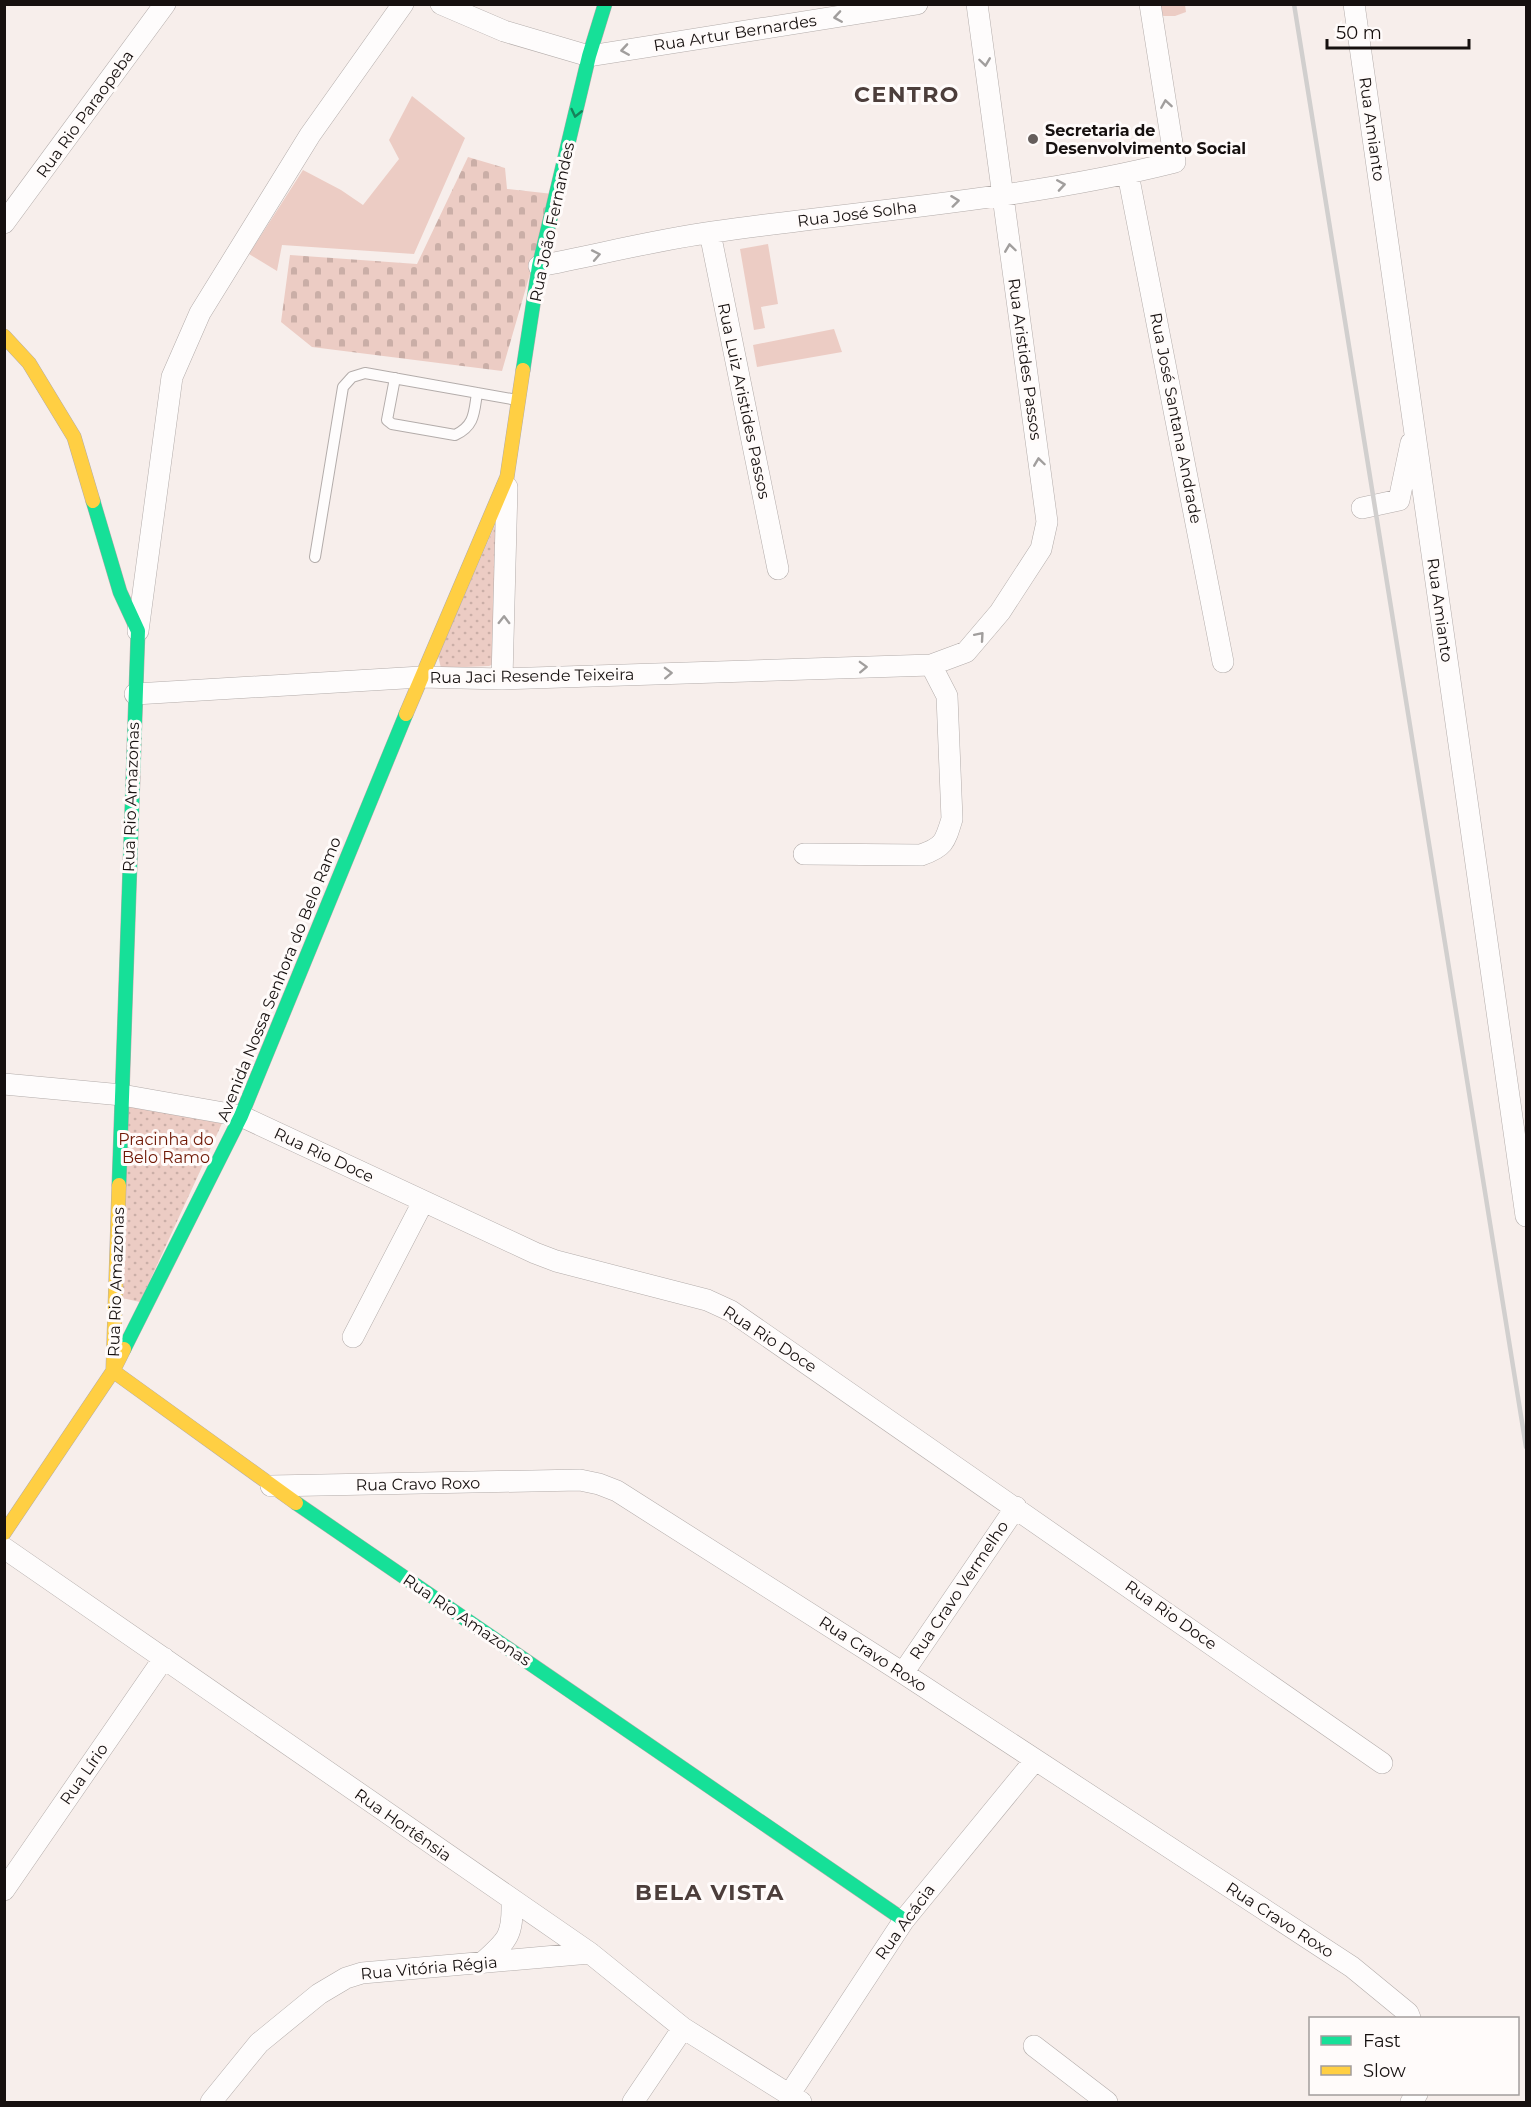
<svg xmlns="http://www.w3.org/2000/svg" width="1531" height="2107" font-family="Montserrat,sans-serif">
<defs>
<pattern id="cemetery-stones" width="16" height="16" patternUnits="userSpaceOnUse" patternTransform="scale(1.5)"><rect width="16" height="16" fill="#ecccc4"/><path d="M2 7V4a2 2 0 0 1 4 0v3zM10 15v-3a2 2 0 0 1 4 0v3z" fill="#caaea7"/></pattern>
<pattern id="park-dots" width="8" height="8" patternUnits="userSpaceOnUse" patternTransform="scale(1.5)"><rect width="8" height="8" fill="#ecccc4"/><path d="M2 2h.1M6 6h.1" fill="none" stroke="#caaea7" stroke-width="1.8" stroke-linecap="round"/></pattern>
</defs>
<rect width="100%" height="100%" fill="#f7eeeb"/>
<path fill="#ecccc4" d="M1159 5H1185L1186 12 1175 16H1161Z
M412 96 465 138 414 254 282 245 277 271 249 254 303 170 341 190 363 205 399 159 389 140Z
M768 244 778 304 761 307 765 328 754 330 740 249Z
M834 329 842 352 757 367 753 345Z"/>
<path fill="url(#cemetery-stones)" d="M468 157 505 168 507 189 553 194 502 371 312 347 281 322 290 255 417 264Z"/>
<path fill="url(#park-dots)" d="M495 525 496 663 489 666 441 668 438 656Z
M125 1098 224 1119 140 1302 122 1298Z"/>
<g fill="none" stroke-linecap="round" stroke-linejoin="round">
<g stroke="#b3acaa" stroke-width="12">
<path id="lane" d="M395 378 387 420 392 424 455 435C475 426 474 412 477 393
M315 557 343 387 352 377 365 373 517 400"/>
</g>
<g stroke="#b3acaa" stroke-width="22">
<path id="street" d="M441 4 504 31 589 56 917 4
M1354 4 1526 1216
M1128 174 1223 662
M4 223 165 4
M710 233 778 569
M539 266C597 255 655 240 713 232 867 210 1024 200 1175 162L1150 4
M1362 508 1399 500 1411 443
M138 631 172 377 200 313 310 135 403 4
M502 679 507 487
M135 694 421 677 502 679 931 665 966 652 1000 612 1041 549 1047 522 977 4
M804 854 921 855C944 847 945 842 952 819L947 696 931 665
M4 1084 122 1095 241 1116 535 1253 556 1261 707 1300 731 1311 1382 1763
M353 1337 423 1202
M271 1486 580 1480 599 1484 617 1491 903 1673 1352 1967 1408 2013 1410 2018
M4 1548 590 1953 683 2028 801 2102
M903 1673 1016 1507
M4 1890 164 1658
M482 1963C508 1940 513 1936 512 1901
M1034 2046 1107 2102
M789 2095 904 1920 1035 1760
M211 2102 259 2043 319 1994 346 1978 362 1973 590 1953
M633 2102 683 2028
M1411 2102 1417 2094"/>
</g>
<g stroke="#b3acaa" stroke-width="15">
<path id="fast" d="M523 370 539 266 589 56 605 4
M93 501 120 592 138 631 119 1185
M124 1349 241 1116 406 714
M296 1503 904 1920"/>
</g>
<g stroke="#b3acaa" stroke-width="15">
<path id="slow" d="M4 336 29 363 74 437 93 501
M406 714 507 477 523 370
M119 1185 113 1371 296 1503
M4 1533 113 1371 124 1349"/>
</g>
<use href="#lane" stroke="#fefcfc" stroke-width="10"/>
<use href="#street" stroke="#fefcfc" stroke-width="21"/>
<use href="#fast" stroke="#16e098" stroke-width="14"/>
<use href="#slow" stroke="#ffcf43" stroke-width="14"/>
<path stroke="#d1cfce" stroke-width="4.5" d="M1294 4 1526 1447"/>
</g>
<defs><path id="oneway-chevron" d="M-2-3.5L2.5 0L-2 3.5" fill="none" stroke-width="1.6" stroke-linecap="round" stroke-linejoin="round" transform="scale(1.5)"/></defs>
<g stroke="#a19e9d">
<use href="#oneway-chevron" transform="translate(838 17) rotate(171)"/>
<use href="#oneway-chevron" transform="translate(625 50) rotate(171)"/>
<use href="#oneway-chevron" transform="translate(985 62) rotate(82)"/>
<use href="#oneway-chevron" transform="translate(1166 104) rotate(-99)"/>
<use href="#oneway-chevron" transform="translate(1061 185) rotate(-9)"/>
<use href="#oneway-chevron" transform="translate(955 201) rotate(-7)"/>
<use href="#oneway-chevron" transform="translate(1010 248) rotate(-98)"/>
<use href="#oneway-chevron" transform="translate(596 255) rotate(-11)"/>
<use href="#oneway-chevron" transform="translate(1039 462) rotate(-98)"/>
<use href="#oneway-chevron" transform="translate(504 620) rotate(-89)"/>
<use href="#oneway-chevron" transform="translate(980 636) rotate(-49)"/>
<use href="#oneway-chevron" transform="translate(863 667) rotate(-2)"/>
<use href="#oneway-chevron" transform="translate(668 673) rotate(-2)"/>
</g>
<use stroke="#16825a" href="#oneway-chevron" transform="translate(576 113) rotate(103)"/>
<circle fill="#655e5c" stroke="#fffbfa" stroke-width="2" cx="1033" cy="139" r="6"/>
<g text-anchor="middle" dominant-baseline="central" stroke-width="6" stroke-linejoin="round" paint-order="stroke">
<g font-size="16" fill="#16100f" stroke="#fffbfa">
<text transform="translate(735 33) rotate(-9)">Rua Artur Bernardes</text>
<text transform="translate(85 114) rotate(-54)">Rua Rio Paraopeba</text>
<text transform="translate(1372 129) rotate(82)">Rua Amianto</text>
<text transform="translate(857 214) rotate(-7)">Rua José Solha</text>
<text transform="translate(552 222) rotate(-78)">Rua João Fernandes</text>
<text transform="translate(1025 359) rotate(82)">Rua Aristides Passos</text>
<text transform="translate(744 401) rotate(78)">Rua Luiz Aristides Passos</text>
<text transform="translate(1176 418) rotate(79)">Rua José Santana Andrade</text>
<text transform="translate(1440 610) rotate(82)">Rua Amianto</text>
<text transform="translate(532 676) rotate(-1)">Rua Jaci Resende Teixeira</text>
<text transform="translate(131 797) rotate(-88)">Rua Rio Amazonas</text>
<text transform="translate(279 979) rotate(-68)">Avenida Nossa Senhora do Belo Ramo</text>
<text transform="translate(324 1155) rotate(25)">Rua Rio Doce</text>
<text transform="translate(116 1282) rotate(-88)">Rua Rio Amazonas</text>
<text transform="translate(770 1339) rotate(33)">Rua Rio Doce</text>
<text transform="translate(418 1484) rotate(-1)">Rua Cravo Roxo</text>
<text transform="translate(959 1590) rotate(-56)">Rua Cravo Vermelho</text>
<text transform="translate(1171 1615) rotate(35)">Rua Rio Doce</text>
<text transform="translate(467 1620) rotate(34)">Rua Rio Amazonas</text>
<text transform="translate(873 1654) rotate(33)">Rua Cravo Roxo</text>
<text transform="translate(84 1774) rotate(-55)">Rua Lírio</text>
<text transform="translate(403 1825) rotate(35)">Rua Hortênsia</text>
<text transform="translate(1280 1920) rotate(33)">Rua Cravo Roxo</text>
<text transform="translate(905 1922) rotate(-54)">Rua Acácia</text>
<text transform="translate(429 1968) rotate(-5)">Rua Vitória Régia</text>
</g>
<g font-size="16" font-weight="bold" fill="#16100f" stroke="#fffbfa" text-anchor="start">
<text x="1045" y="130">Secretaria de<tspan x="1045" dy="18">Desenvolvimento Social</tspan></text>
</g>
<g font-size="16" fill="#6f1805" stroke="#fffbfa">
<text x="166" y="1139">Pracinha do<tspan x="166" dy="18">Belo Ramo</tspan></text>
</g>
<g font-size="22" font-weight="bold" letter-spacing="1.5" fill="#4c3e3b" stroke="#fffbfa">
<text x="907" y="94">CENTRO</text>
<text x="710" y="1892">BELA VISTA</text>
</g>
</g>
<rect width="1531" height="2107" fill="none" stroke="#16100f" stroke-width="12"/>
<rect x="1309" y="2017" width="210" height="78" fill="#fffbfa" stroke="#a29d9c" stroke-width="1.5"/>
<rect x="1321" y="2036" width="30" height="9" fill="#16e098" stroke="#a29d9c" stroke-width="1.5"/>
<text x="1363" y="2047" font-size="18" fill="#16100f">Fast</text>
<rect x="1321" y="2066" width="30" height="9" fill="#ffcf43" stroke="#a29d9c" stroke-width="1.5"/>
<text x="1363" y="2077" font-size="18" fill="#16100f">Slow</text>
<path d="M1327 39v9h142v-9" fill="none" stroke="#16100f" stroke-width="3"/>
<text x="1336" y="39" font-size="18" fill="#16100f" stroke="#fffbfa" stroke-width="4.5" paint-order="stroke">50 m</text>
</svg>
